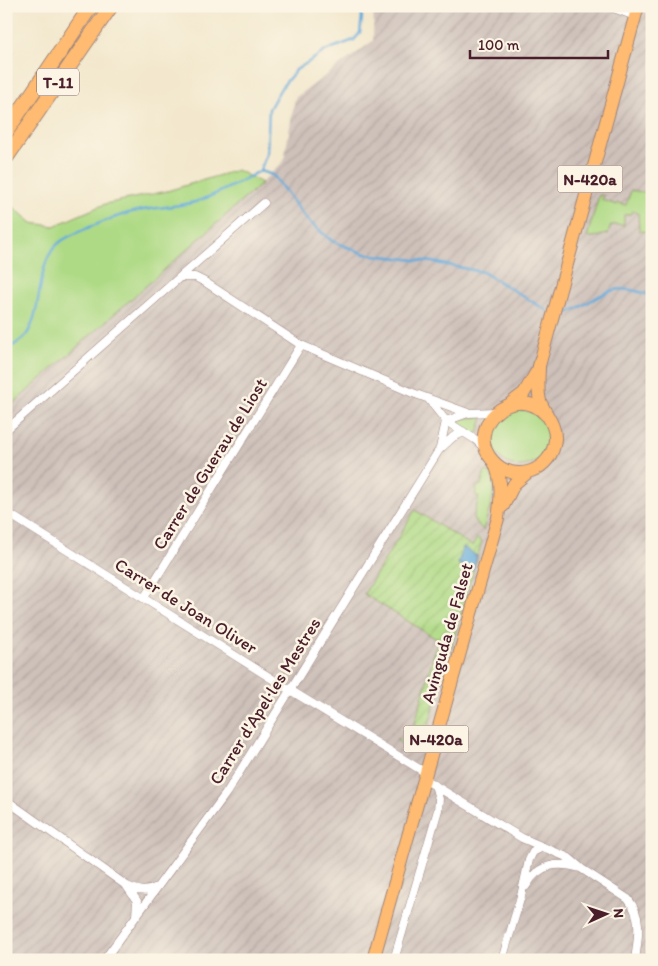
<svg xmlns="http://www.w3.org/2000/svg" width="658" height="966" font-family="Itim,sans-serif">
<defs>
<pattern id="industrial-furrows" width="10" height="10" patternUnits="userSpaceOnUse" patternTransform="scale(1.25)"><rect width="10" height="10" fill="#cec1ba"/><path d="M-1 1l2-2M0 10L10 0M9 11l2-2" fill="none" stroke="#b2a5a0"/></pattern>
<pattern id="garden-furrows" width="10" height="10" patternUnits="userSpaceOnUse" patternTransform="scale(1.25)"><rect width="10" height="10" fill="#afda85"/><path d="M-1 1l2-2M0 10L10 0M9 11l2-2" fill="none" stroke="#98bb73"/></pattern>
<pattern id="water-ripples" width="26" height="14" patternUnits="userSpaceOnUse" patternTransform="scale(1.25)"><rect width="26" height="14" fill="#64abdb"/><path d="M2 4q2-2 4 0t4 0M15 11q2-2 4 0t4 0" fill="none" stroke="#548bb2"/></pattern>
</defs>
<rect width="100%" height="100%" fill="#fcf5e5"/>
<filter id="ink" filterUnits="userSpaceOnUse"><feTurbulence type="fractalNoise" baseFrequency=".02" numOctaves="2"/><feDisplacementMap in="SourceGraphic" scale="10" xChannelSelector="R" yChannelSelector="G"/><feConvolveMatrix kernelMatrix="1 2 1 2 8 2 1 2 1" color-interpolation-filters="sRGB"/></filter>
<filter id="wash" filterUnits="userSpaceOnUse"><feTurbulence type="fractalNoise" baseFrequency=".0096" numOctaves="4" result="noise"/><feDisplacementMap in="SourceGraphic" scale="20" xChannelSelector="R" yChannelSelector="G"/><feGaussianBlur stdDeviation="1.12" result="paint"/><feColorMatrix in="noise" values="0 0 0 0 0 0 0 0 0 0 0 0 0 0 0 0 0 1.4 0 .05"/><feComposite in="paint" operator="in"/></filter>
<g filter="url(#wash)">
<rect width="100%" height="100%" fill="#f3e8cd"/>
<path fill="url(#industrial-furrows)" d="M374 6H652V947L650 960H6V410L257 187 284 161 295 98 373 41Z"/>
<path fill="#afda85" stroke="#7c7c58" d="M237 170 262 183 6 410V201L32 223 54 226 105 204 167 191Z
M631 190 648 193 650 232 639 231 638 213 632 211 631 214 624 215V225H611L608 234 595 237H587L599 195H604L602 200 617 205V203L626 205Z
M492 438a28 28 0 1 1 56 0a28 28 0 1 1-56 0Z
M483 417 477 436 456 422 465 418Z
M487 471C502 481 487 515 483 530L473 519 479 497 475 495 477 486 481 485 485 472Z"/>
<path fill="url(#garden-furrows)" stroke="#7c7c58" d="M415 510 472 546 477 538 482 541 421 751C410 754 404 747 396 739L403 740 411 737 438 640 364 594Z"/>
<path fill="url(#water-ripples)" stroke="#576583" d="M463 547 477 556 473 571 458 564Z"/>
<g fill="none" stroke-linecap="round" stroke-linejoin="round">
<path stroke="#64abdb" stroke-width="2.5" d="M260 171 273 175 307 220 332 241 365 254 432 262 483 272 546 310
M260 171 267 152 269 109 281 88 296 70 327 50 354 40 360 33 362 17 360 6
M562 315C601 302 604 277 652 296
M6 350C14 345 22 341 27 334 44 308 35 261 60 242 72 233 123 213 138 211 157 207 176 207 195 202 218 195 239 182 260 171"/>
</g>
</g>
<g filter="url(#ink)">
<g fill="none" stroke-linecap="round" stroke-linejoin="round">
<g stroke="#9e847c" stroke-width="9">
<path id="minor" d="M608 6 635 16
M181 277H195L205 282 301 345 413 393 468 413 495 412
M430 401 446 421 476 440 485 449
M446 421 468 413
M6 430 264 203
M440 448 446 421
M6 512 290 690 426 773
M144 598 301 345
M424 779 522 838 569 858 582 869 628 899C643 917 638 938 635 960
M6 800 127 886C138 891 146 893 157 887
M526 886C538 864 557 861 580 868
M128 888 137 901 136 916
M104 960 227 792 439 450 453 437 464 432
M394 960 438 810 439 799 435 785
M502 960 521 896 529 860 533 852 543 847"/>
</g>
<g stroke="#9e847c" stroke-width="14">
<path id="primary" d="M511 403 524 393 537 371
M546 415C516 380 462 427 493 461 514 485 553 471 555 439 556 425 545 414 540 401 537 389 539 378 539 366L638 6
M503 506 514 484 527 473
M373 960 498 518C501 498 503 481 494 462"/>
</g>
<g stroke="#9e847c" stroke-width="16">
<path id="motorway" d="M6 132 91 6
M6 158 111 6"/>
</g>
<use href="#minor" stroke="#fff" stroke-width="8"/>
<use href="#primary" stroke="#febb71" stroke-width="12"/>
<use href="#motorway" stroke="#febb71" stroke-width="14"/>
</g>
</g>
<g text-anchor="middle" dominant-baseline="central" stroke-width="5" stroke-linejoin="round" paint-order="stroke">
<g fill="#fcf5e5" stroke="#7f5f63" stroke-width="1">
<rect x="37" y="68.5" width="42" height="27" rx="4"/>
<rect x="557.5" y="165.5" width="65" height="27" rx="4"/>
<rect x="403.5" y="725.5" width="65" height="27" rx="4"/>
</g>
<g font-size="16" font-weight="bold" fill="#4a1f2b">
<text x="58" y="82">T-11</text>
<text x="590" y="179">N-420a</text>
<text x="436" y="739">N-420a</text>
</g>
<g font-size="18" fill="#4a1f2b" stroke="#fcf5e5">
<text transform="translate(210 464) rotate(-58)">Carrer de Guerau de Liost</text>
<text transform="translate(186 606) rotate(32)">Carrer de Joan Oliver</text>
<text transform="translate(447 633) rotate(-74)">Avinguda de Falset</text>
<text transform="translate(265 701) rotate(-58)">Carrer d'Apel·les Mestres</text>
</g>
</g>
<rect width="658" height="966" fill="none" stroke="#fcf5e5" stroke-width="25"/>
<g transform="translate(606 914) rotate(87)" stroke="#fcf5e5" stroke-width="4" paint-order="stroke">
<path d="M0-4L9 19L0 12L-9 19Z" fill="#4a1f2b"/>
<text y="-8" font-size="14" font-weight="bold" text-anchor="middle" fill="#4a1f2b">N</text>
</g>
<path d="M470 50v8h138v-8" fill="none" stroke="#4a1f2b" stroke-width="2.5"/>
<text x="478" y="50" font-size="15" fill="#4a1f2b" stroke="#fcf5e5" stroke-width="4" paint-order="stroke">100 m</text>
</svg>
